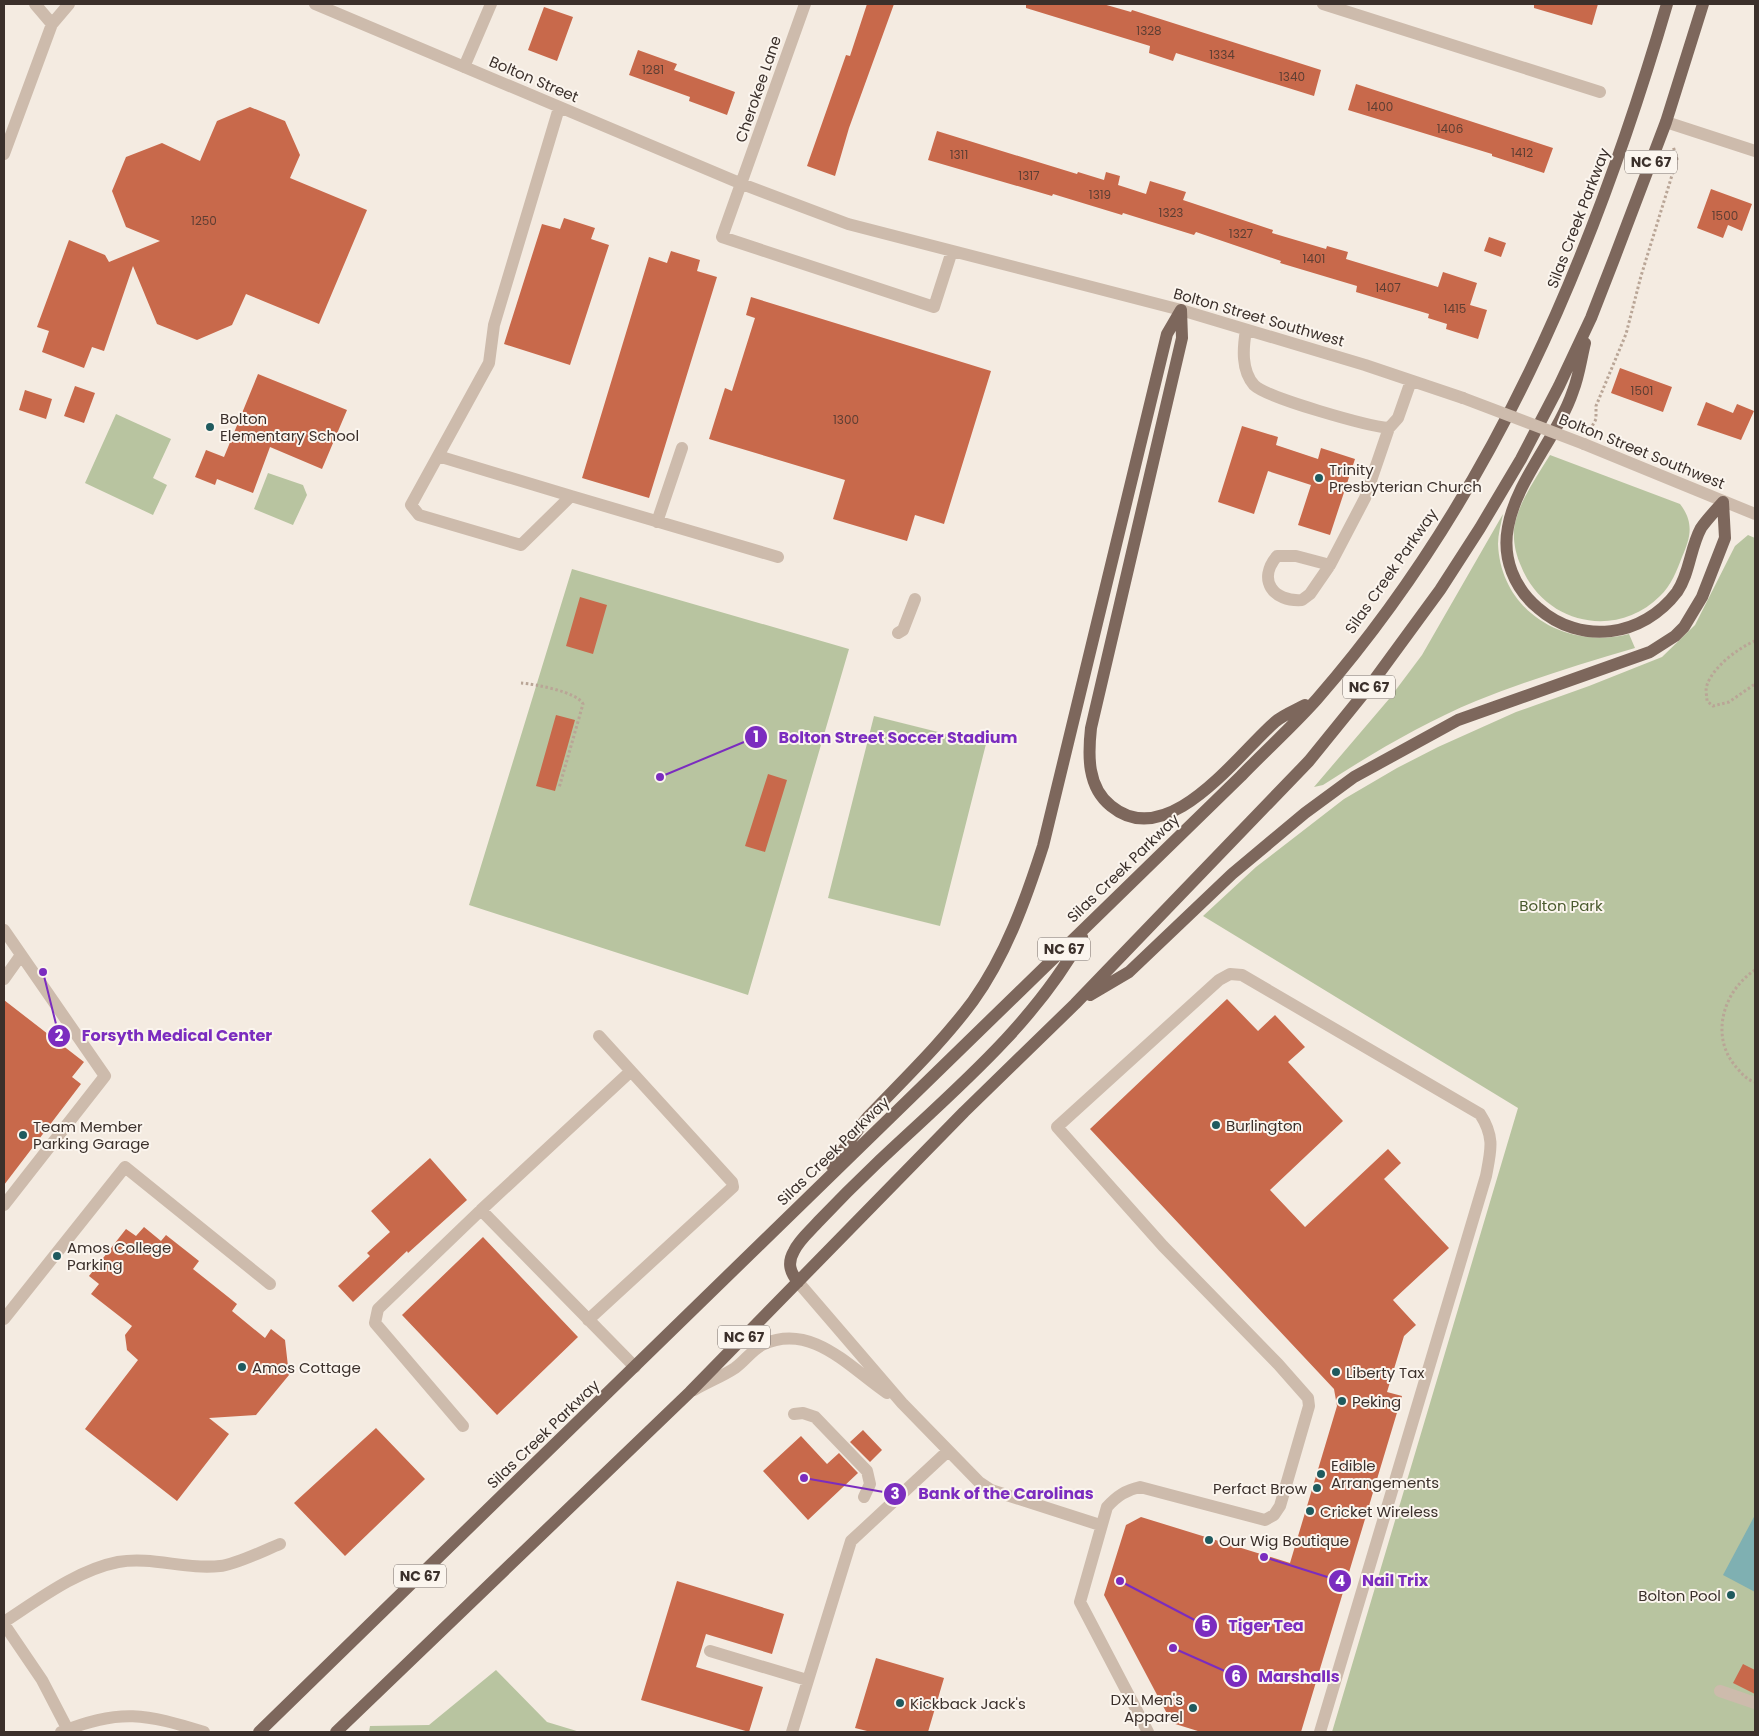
<svg xmlns="http://www.w3.org/2000/svg" width="1759" height="1736" font-family="Poppins,sans-serif">
<rect width="100%" height="100%" fill="#f4ebe1"/>
<path fill="#b8c4a0" d="M116 414 171 439 153 478 167 485 153 515 85 483Z
M1550 455 1680 504C1694 522 1691 537 1682 557 1677 570 1671 586 1660 596 1616 640 1544 624 1521 566 1516 555 1513 542 1514 529 1518 502 1536 478 1550 455Z
M268 473 303 485 307 495 293 525 254 509Z
M1503 514C1501 524 1498 534 1498 544 1501 613 1567 650 1629 634L1635 648C1581 664 1528 680 1476 701 1423 723 1371 754 1323 785L1314 787 1389 699 1422 655Z
M1748 535 1755 538V1732H1332L1518 1108 1203 916 1256 867 1344 799 1397 768 1438 747 1516 712 1589 686 1662 657 1695 625 1735 546Z
M572 569 849 649 748 995 469 905Z
M874 716 986 744 940 926 828 898Z
M496 1670 547 1722 580 1732H369L370 1726 429 1725Z"/>
<path fill="#7fb0b2" d="M1755 1515V1592L1723 1575Z"/>
<path fill="#c8694b" d="M867 4H894L849 128 835 176 807 166 846 55 850 56Z
M1026 4H1103L1131 12 1132 10 1321 70 1314 96 1176 53 1173 61 1149 53 1150 46 1026 8Z
M1534 4H1598L1592 25 1534 8Z
M544 7 573 17 557 61 528 50Z
M638 50 677 64 674 70 735 92 727 115 689 101 690 97 629 75Z
M1356 84 1553 148 1544 173 1492 156V154L1348 110Z
M250 107 285 121 300 155 290 178 367 210 319 324 246 294 232 325 197 340 157 324 133 266 104 351 92 347 84 368 42 352 49 331 37 327 69 240 105 255 109 262 160 241 126 227 112 191 126 157 162 143 200 161 217 121Z
M937 131 1077 174 1078 172 1104 180 1106 172 1120 176 1118 185 1146 194 1150 181 1186 192 1183 200 1273 230 1272 233 1326 249 1327 246 1348 252 1346 259 1438 287 1443 272 1477 283 1470 305 1487 310 1478 339 1446 329 1447 324 1428 318 1429 314 1356 292 1357 286 1280 263 1281 261 1196 232 1194 235 1123 213 1122 215 1053 194 1052 196 928 160Z
M1711 189 1752 204 1742 231 1728 225 1723 238 1697 228Z
M564 218 595 228 591 239 609 245 570 365 504 344 542 224 560 229Z
M1489 237 1506 243 1501 257 1484 251Z
M671 251 700 260 697 271 717 277 649 498 582 478 649 257 667 263Z
M751 297 991 371 944 524 915 515 907 541 833 519 845 480 709 439 725 388 732 391 755 318 746 315Z
M1620 368 1672 387 1663 412 1611 393Z
M258 374 347 410 322 469 270 447 253 493 217 479 215 485 195 477 206 450 224 457Z
M75 386 95 393 84 423 64 416Z
M25 390 52 399 46 419 19 410Z
M1706 402 1733 413 1737 404 1754 411 1741 440 1697 425Z
M1242 426 1278 437 1276 445 1318 459 1321 448 1355 459 1330 535 1298 525 1311 485 1268 471 1254 514 1218 502Z
M580 597 607 605 593 654 566 646Z
M556 715 575 720 555 791 536 786Z
M768 774 787 780 765 852 745 846Z
M1227 999 1258 1031 1275 1015 1305 1047 1288 1062 1343 1121 1270 1190 1305 1227 1388 1149 1401 1163 1384 1179 1449 1248 1393 1300 1416 1325 1404 1336 1387 1392 1402 1396 1301 1732H1201L1172 1723 1104 1595 1126 1525 1141 1517 1290 1563 1337 1406 1334 1389 1090 1129Z
M4 1000 84 1062 72 1077 81 1084 4 1185Z
M430 1158 467 1200 408 1253 407 1251 353 1302 338 1286 370 1256 367 1253 390 1232 371 1211Z
M144 1227 161 1241 166 1235 199 1261 193 1269 237 1304 232 1311 265 1338 271 1329 285 1340 289 1375 256 1415 209 1418 229 1434 177 1501 85 1429 138 1360 127 1350 125 1335 132 1326 91 1294 99 1284 89 1276 126 1229 136 1236Z
M483 1237 578 1337 497 1415 402 1315Z
M376 1428 425 1479 345 1556 294 1503Z
M863 1430 882 1450 870 1462 850 1442Z
M801 1436 827 1464 839 1453 858 1473 808 1520 763 1471Z
M677 1581 784 1614 772 1654 706 1634 696 1667 763 1687 749 1732 641 1700Z
M876 1658 944 1678 928 1732H871L855 1728Z
M1743 1664 1755 1670V1694L1733 1683Z"/>
<g fill="none" stroke-linecap="round" stroke-linejoin="round">
<path stroke="#b9a596" stroke-width="3" stroke-dasharray="2.5 2.5" stroke-linecap="butt" d="M1590 430 1596 419V406L1626 334 1641 276 1677 159 1673 146
M1755 641C1738 648 1713 667 1707 685 1705 690 1707 696 1707 701L1713 706 1729 702 1755 684
M521 683C534 684 578 692 583 704L559 788
M1755 970C1723 991 1709 1037 1737 1068 1742 1074 1747 1080 1755 1082"/>
<path stroke="#cdbbac" stroke-width="12" d="M35 4 52 24
M315 4 742 184 848 224 1181 310 1365 365 1463 398
M805 4 722 237 934 307 952 251
M1323 4 1600 92
M464 67 491 4
M559 108 494 325 489 363 411 505 419 515 521 545 571 496 778 557
M1666 122 1755 151
M4 154 52 24 69 4
M1246 330C1243 348 1241 370 1254 385 1267 398 1367 426 1389 428L1398 418 1411 381
M1584 444 1755 514
M438 456 571 496
M657 522 682 448
M1330 565 1296 556H1277C1257 580 1273 602 1302 600L1310 594 1330 565 1365 498 1389 428
M898 633 903 630 915 599
M4 930 105 1076 4 1205
M4 979 21 955
M481 1210 631 1071
M798 1282 902 1403 979 1482 991 1490 1100 1525
M4 1319 125 1167 270 1284
M588 1320 733 1187 732 1182 599 1036
M694 1390C708 1382 723 1376 735 1368 745 1361 752 1350 762 1345 811 1321 850 1368 887 1393
M794 1414 803 1413 815 1417 867 1471 870 1484 864 1497
M463 1426 375 1323 378 1309 481 1210 635 1367
M4 1622C38 1600 77 1570 118 1562 152 1556 186 1570 220 1566 235 1565 265 1550 280 1544
M4 1624 42 1680 68 1730
M710 1651 807 1680
M1720 1691 1755 1703
M61 1732C120 1708 146 1714 204 1732
M792 1732 851 1541 948 1451
M1148 1732 1080 1602 1107 1507C1117 1496 1126 1490 1140 1487L1265 1520 1274 1515 1280 1506 1309 1406 1308 1398 1278 1364 1163 1246 1057 1127 1219 980 1230 974 1242 975 1480 1114C1495 1137 1491 1150 1486 1176L1320 1732"/>
<path stroke="#7d675c" stroke-width="12" d="M1181 310 1182 338 1091 728C1088 755 1087 787 1111 806 1168 853 1237 755 1275 722 1283 715 1296 710 1305 705
M1585 343C1581 359 1579 376 1573 391 1558 436 1516 481 1508 527 1502 558 1514 588 1538 608 1581 646 1643 637 1677 592 1690 573 1690 548 1701 528 1707 519 1716 510 1723 502
M1090 995 1129 972 1232 874 1305 813 1354 777 1458 720 1650 652 1675 636 1684 627 1702 597 1725 538 1723 502
M832 1166C844 1150 855 1132 868 1117 904 1079 941 1044 973 1001 1006 955 1026 899 1043 846L1167 334 1181 310
M798 1282C790 1272 787 1263 794 1251 799 1240 810 1231 818 1222 837 1202 857 1182 877 1163 950 1094 1033 1026 1082 937
M259 1732 1241 776C1266 750 1293 726 1317 699 1492 498 1593 257 1667 4
M336 1732 690 1392 964 1112 1075 1004 1309 761 1369 687 1440 590 1480 528 1521 459 1559 386 1591 318 1614 259 1666 122 1703 4"/>
<path stroke="#cdbbac" stroke-width="12" d="M1463 398 1584 444"/>
</g>
<g fill="#1f5a5e" stroke="#fbf5ee" stroke-width="2">
<circle cx="210" cy="427" r="5"/>
<circle cx="1319" cy="478" r="5"/>
<circle cx="1216" cy="1125" r="5"/>
<circle cx="23" cy="1135" r="5"/>
<circle cx="57" cy="1256" r="5"/>
<circle cx="242" cy="1367" r="5"/>
<circle cx="1336" cy="1372" r="5"/>
<circle cx="1342" cy="1401" r="5"/>
<circle cx="1321" cy="1474" r="5"/>
<circle cx="1317" cy="1488" r="5"/>
<circle cx="1310" cy="1511" r="5"/>
<circle cx="1209" cy="1540" r="5"/>
<circle cx="1731" cy="1595" r="5"/>
<circle cx="900" cy="1703" r="5"/>
<circle cx="1193" cy="1708" r="5"/>
</g>
<g text-anchor="middle" dominant-baseline="central" stroke-width="4" stroke-linejoin="round" paint-order="stroke">
<g font-size="12" fill="#5e3e33">
<text x="1149" y="30">1328</text>
<text x="1222" y="54">1334</text>
<text x="653" y="69">1281</text>
<text x="1292" y="76">1340</text>
<text x="1380" y="106">1400</text>
<text x="1450" y="128">1406</text>
<text x="1522" y="152">1412</text>
<text x="959" y="154">1311</text>
<text x="1029" y="175">1317</text>
<text x="1100" y="194">1319</text>
<text x="1171" y="212">1323</text>
<text x="1725" y="215">1500</text>
<text x="204" y="220">1250</text>
<text x="1241" y="233">1327</text>
<text x="1314" y="258">1401</text>
<text x="1388" y="287">1407</text>
<text x="1455" y="308">1415</text>
<text x="1642" y="390">1501</text>
<text x="846" y="419">1300</text>
</g>
<g fill="#fbf5ee" stroke="#756b66" stroke-width="1">
<rect x="1625" y="150.5" width="52" height="23" rx="4"/>
<rect x="1343" y="675.5" width="52" height="23" rx="4"/>
<rect x="1038" y="937.5" width="52" height="23" rx="4"/>
<rect x="718" y="1325.5" width="52" height="23" rx="4"/>
<rect x="394" y="1564.5" width="52" height="23" rx="4"/>
</g>
<g font-size="14" font-weight="bold" fill="#3b302b">
<text x="1651" y="162">NC 67</text>
<text x="1369" y="687">NC 67</text>
<text x="1064" y="949">NC 67</text>
<text x="744" y="1337">NC 67</text>
<text x="420" y="1576">NC 67</text>
</g>
<g font-size="15" fill="#3b302b" stroke="#fbf5ee">
<text transform="translate(534 79) rotate(23)">Bolton Street</text>
<text transform="translate(758 89) rotate(-71)">Cherokee Lane</text>
<text transform="translate(1578 218) rotate(-69)">Silas Creek Parkway</text>
<text transform="translate(1259 317) rotate(16)">Bolton Street Southwest</text>
<text transform="translate(1642 451) rotate(22)">Bolton Street Southwest</text>
<text transform="translate(1391 571) rotate(-55)">Silas Creek Parkway</text>
<text transform="translate(1123 868) rotate(-44)">Silas Creek Parkway</text>
<text transform="translate(833 1151) rotate(-44)">Silas Creek Parkway</text>
<text transform="translate(543 1434) rotate(-44)">Silas Creek Parkway</text>
</g>
<g font-size="15" fill="#3b302b" stroke="#fbf5ee" text-anchor="start">
<text x="220" y="418">Bolton<tspan x="220" dy="17">Elementary School</tspan></text>
<text x="1329" y="469">Trinity<tspan x="1329" dy="17">Presbyterian Church</tspan></text>
<text x="1226" y="1125">Burlington</text>
<text x="33" y="1126">Team Member<tspan x="33" dy="17">Parking Garage</tspan></text>
<text x="67" y="1247">Amos College<tspan x="67" dy="17">Parking</tspan></text>
<text x="252" y="1367">Amos Cottage</text>
<text x="1346" y="1372">Liberty Tax</text>
<text x="1352" y="1401">Peking</text>
<text x="1331" y="1465">Edible<tspan x="1331" dy="17">Arrangements</tspan></text>
<text x="1307" y="1488" text-anchor="end">Perfact Brow</text>
<text x="1320" y="1511">Cricket Wireless</text>
<text x="1219" y="1540">Our Wig Boutique</text>
<text x="1721" y="1595" text-anchor="end">Bolton Pool</text>
<text x="1183" y="1699" text-anchor="end">DXL Men's<tspan x="1183" dy="17">Apparel</tspan></text>
<text x="910" y="1703">Kickback Jack's</text>
</g>
<g font-size="15" fill="#4a5a2e" stroke="#fbf5ee">
<text x="1561" y="905">Bolton Park</text>
</g>
</g>
<path fill="none" stroke="#7b2cbf" stroke-width="2" d="M660 777L756 737M43 972L59 1036M804 1478L895 1494M1264 1557L1340 1581M1120 1581L1206 1626M1173 1648L1236 1676"/>
<g fill="#7b2cbf" stroke="#fbf5ee" stroke-width="2">
<circle cx="660" cy="777" r="5"/>
<circle cx="43" cy="972" r="5"/>
<circle cx="804" cy="1478" r="5"/>
<circle cx="1264" cy="1557" r="5"/>
<circle cx="1120" cy="1581" r="5"/>
<circle cx="1173" cy="1648" r="5"/>
<circle cx="756" cy="737" r="12"/>
<circle cx="59" cy="1036" r="12"/>
<circle cx="895" cy="1494" r="12"/>
<circle cx="1340" cy="1581" r="12"/>
<circle cx="1206" cy="1626" r="12"/>
<circle cx="1236" cy="1676" r="12"/>
</g>
<g font-size="15" text-anchor="middle" font-weight="bold" fill="#fff">
<text x="756" y="742">1</text>
<text x="59" y="1041">2</text>
<text x="895" y="1499">3</text>
<text x="1340" y="1586">4</text>
<text x="1206" y="1631">5</text>
<text x="1236" y="1682">6</text>
</g>
<g font-size="16" text-anchor="middle" font-weight="bold" fill="#7b2cbf" stroke="#fbf5ee" stroke-width="4" stroke-linejoin="round" paint-order="stroke">
<text x="898" y="743">Bolton Street Soccer Stadium</text>
<text x="177" y="1041">Forsyth Medical Center</text>
<text x="1006" y="1499">Bank of the Carolinas</text>
<text x="1395" y="1586">Nail Trix</text>
<text x="1266" y="1631">Tiger Tea</text>
<text x="1299" y="1682">Marshalls</text>
</g>
<rect width="1759" height="1736" fill="none" stroke="#3b302b" stroke-width="10"/>
</svg>
